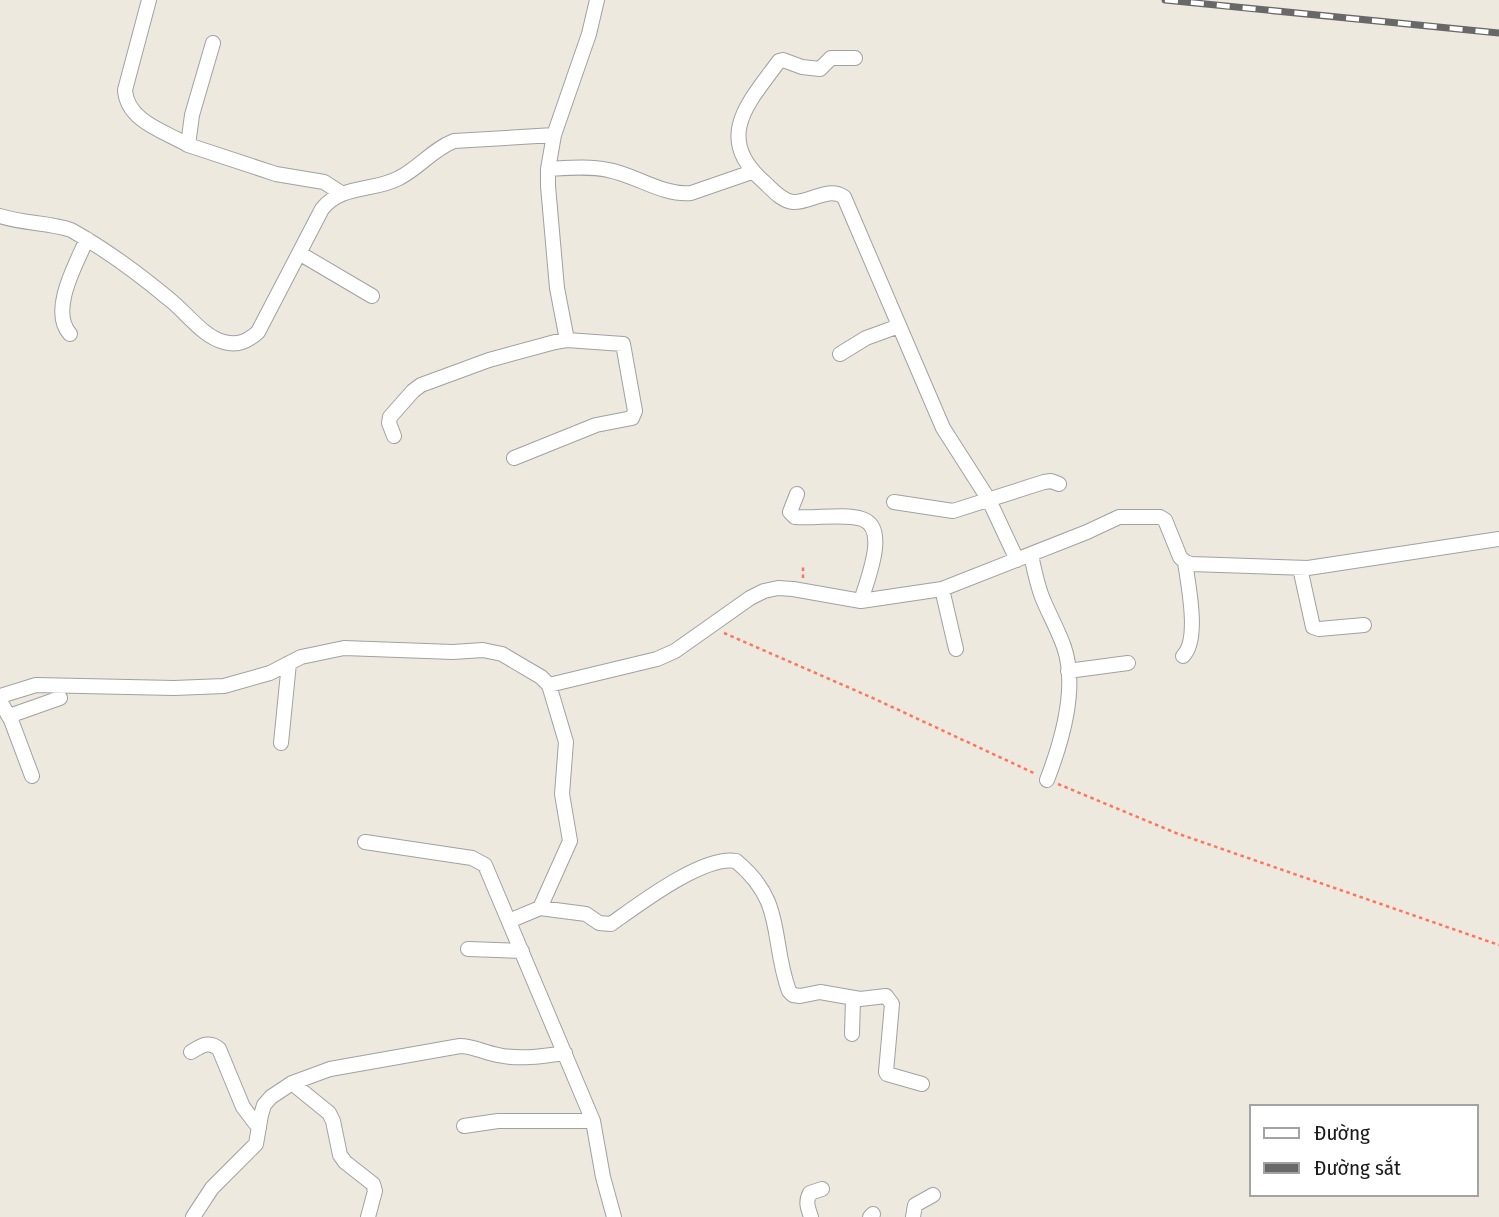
<svg xmlns="http://www.w3.org/2000/svg" width="1499" height="1217" font-family="'Fira Sans Condensed',sans-serif">
<rect width="100%" height="100%" fill="#eee9de"/>
<g fill="none" stroke-linecap="round" stroke-linejoin="round">
<g stroke="#a1a1a1" stroke-width="16">
<path id="minor" d="M149 0 125 90C127 121 164 131 188 145
M213 43 192 115 188 145 276 174 324 182 341 193
M855 58H831L820 69 802 67 783 60 779 61C750 101 713 137 763 181 771 188 781 201 793 202 810 203 828 186 844 197L943 428 989 500 1017 560
M548 169C568 168 589 166 608 170 636 175 663 196 691 193L752 172
M0 216C24 224 48 222 71 230 105 249 139 274 169 299 186 312 203 337 224 342 238 346 248 341 258 332L322 209C342 184 373 192 399 178 419 168 433 149 454 141L554 135
M299 253 372 296
M70 334C49 311 76 264 87 239
M567 340 557 288 548 186V169L554 135 589 34 597 0
M840 354 866 338 899 326
M394 436 389 423 390 417 413 391 421 385 489 360 555 342 567 340 623 344 635 411 632 418 596 425 514 458
M797 494 790 512 795 517C815 519 844 513 862 519 890 528 866 582 861 601
M894 502 953 511 1044 482 1051 481 1059 484
M1031 555C1034 569 1037 584 1042 597 1049 614 1058 630 1064 647 1078 688 1062 741 1047 780
M1300 568 1313 627 1319 629 1364 625
M942 589 956 649
M1183 656C1200 640 1188 584 1185 562
M1068 671 1128 663
M549 685 657 659 675 651 750 598 764 591 778 588 793 589 861 601 942 589 1087 532 1119 517H1160L1165 520 1180 557 1185 562 1191 564 1308 568 1499 539
M0 696 36 685 174 688 224 686 270 673 301 657 344 648 453 652 483 650 502 654 541 677 549 685 566 742 562 794 570 841 540 908
M0 701 11 720 32 776
M9 716 60 698
M281 743 289 663
M365 842 472 858 485 865 593 1121 603 1177 614 1217
M509 921 540 908 586 914 599 923 611 924C638 905 703 855 736 861 786 902 770 939 789 991L793 995 800 996 820 992 860 999 886 996 892 1004 886 1072 887 1074 922 1084
M468 949 522 951
M852 1034 853 999
M191 1052C201 1046 209 1040 219 1049L243 1107 259 1128
M292 1083 329 1113 333 1121 340 1155 345 1162 373 1184 375 1191 368 1217
M464 1126 498 1121H593
M193 1217 212 1188 256 1144 261 1115 264 1105 271 1097 292 1083 330 1069 460 1046C473 1046 485 1053 498 1055 520 1060 544 1056 565 1053
M811 1217C808 1208 805 1202 810 1193L822 1189
M870 1217 873 1214
M913 1217 915 1205 933 1195"/>
</g>
<path stroke="#ff745e" stroke-width="2.5" stroke-dasharray="3.5 3.5" stroke-linecap="butt" d="M803 578V564
M724 633 875 699 1036 774
M1058 784 1176 833 1499 945"/>
<use href="#minor" stroke="#fff" stroke-width="14"/>
<g stroke="#686868" stroke-width="7">
<path id="rail" d="M1165 0 1499 33"/>
</g>
<use href="#rail" stroke="#fff" stroke-width="4.5" stroke-dasharray="13" stroke-linecap="butt"/>
</g>
<rect x="1250" y="1105" width="228" height="91" fill="#ffffff" stroke="#a3a3a3" stroke-width="2"/>
<rect x="1264" y="1128" width="35" height="10" fill="#ffffff" stroke="#a3a3a3" stroke-width="2"/>
<text x="1314" y="1140" font-size="21" fill="#1a1a1a">Đường</text>
<rect x="1264" y="1163" width="35" height="10" fill="#686868" stroke="#a3a3a3" stroke-width="2"/>
<text x="1314" y="1175" font-size="21" fill="#1a1a1a">Đường sắt</text>
</svg>
